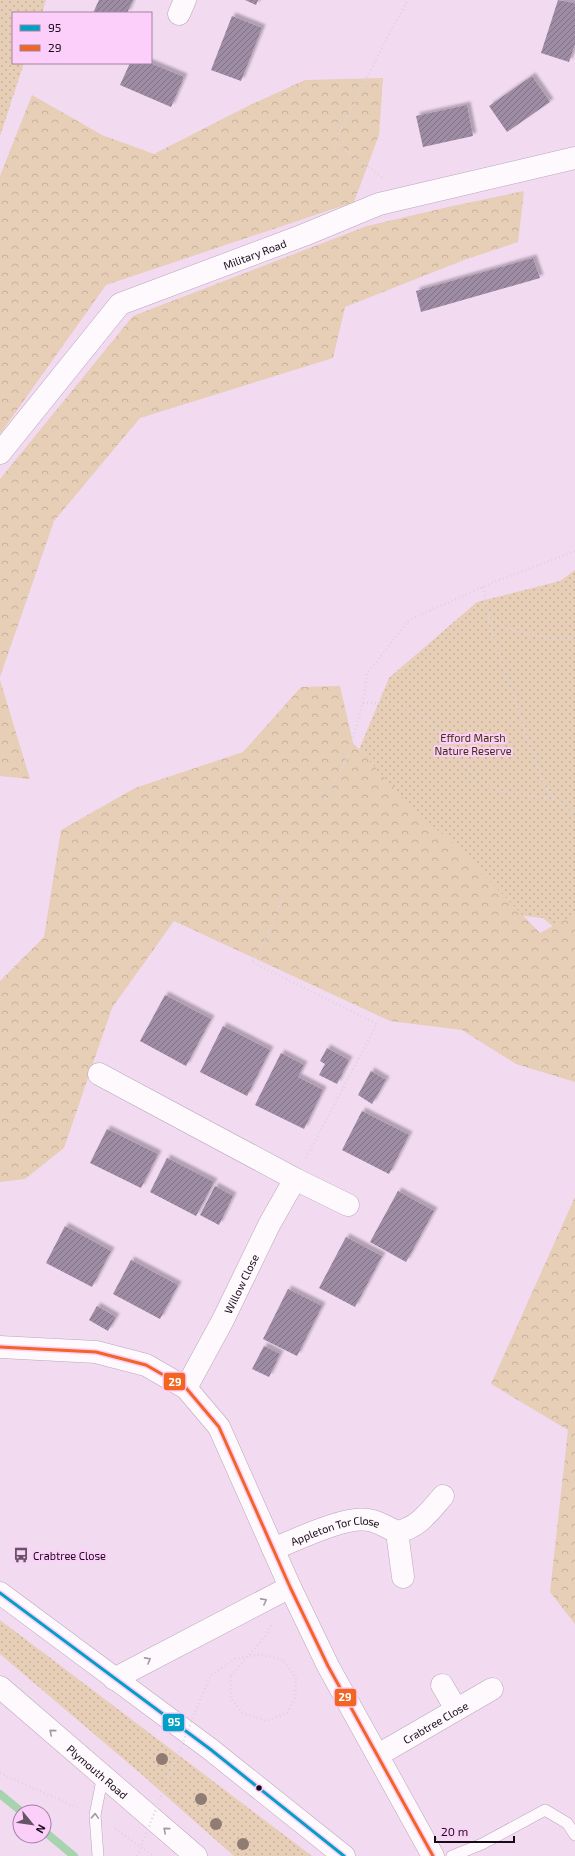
<svg xmlns="http://www.w3.org/2000/svg" width="575" height="1856" font-family="'Exo 2',sans-serif">
<defs>
<pattern id="grass-dots" width="8" height="8" patternUnits="userSpaceOnUse"><rect width="8" height="8" fill="#e7ceb6"/><path d="M2 2h.1M6 6h.1" fill="none" stroke="#c6b09c" stroke-width="1.8" stroke-linecap="round"/></pattern>
<pattern id="forest-crowns" width="20" height="18" patternUnits="userSpaceOnUse"><rect width="20" height="18" fill="#e7ceb6"/><path d="M2 6a3 3 0 1 1 6 0M12 15a3 3 0 1 1 6 0" fill="none" stroke="#c6b09c"/></pattern>
<pattern id="building-hatch" width="6" height="6" patternUnits="userSpaceOnUse"><rect width="6" height="6" fill="#9e8ca4"/><path d="M-1 1l2-2M0 6l6-6M5 7l2-2" fill="none" stroke="#807185"/></pattern>
<filter id="shadow"><feDropShadow dx="3.5" dy="-3.5" stdDeviation="1" flood-color="#0004"/></filter>
</defs>
<rect width="100%" height="100%" fill="#f2daf1"/>
<path fill="url(#grass-dots)" d="M0 0H46L42 13H13V63H24L0 136Z
M575 570V946L543 918 482 911 335 807 389 678 477 602 560 581Z
M0 1620 312 1856H234L140 1773 0 1654Z"/>
<path fill="url(#forest-crowns)" d="M383 78 379 135 354 202 106 285 0 434V176L32 95 102 135 154 154 248 106 305 80Z
M524 191 518 242 464 260 345 307 333 358 140 418 54 521 0 677V479L133 316 367 226 448 207Z
M0 680 30 779 0 776Z
M340 686 353 743 415 811 452 842 540 933 575 914V1082L516 1064 462 1030 390 1021 174 921 112 1008 64 1148 25 1179 0 1182V981L44 937 61 830 135 788 243 752 301 687Z
M575 1197V1624L550 1592 568 1430 491 1384Z"/>
<g fill="none" stroke-linecap="round" stroke-linejoin="round">
<path stroke="#a8d3af" stroke-width="8" d="M0 1794 22 1812
M44 1831 74 1856"/>
</g>
<path fill="url(#building-hatch)" filter="url(#shadow)" d="M99 0H133L127 13H93Z
M245 0H258L256 5Z
M558 0 575 3V44L569 62 541 53Z
M232 16 262 28 241 81 211 70Z
M130 63H150L184 77 171 107 120 85Z
M532 76 550 102 507 132 489 106Z
M467 105 473 136 423 147 416 116Z
M533 258 540 278 421 312 416 291Z
M165 995 211 1019 186 1066 140 1041Z
M223 1026 270 1050 247 1096 200 1072Z
M327 1048 349 1060 337 1084 319 1075 325 1064 320 1061Z
M281 1053 304 1065 298 1077 323 1090 304 1129 255 1105Z
M371 1071 386 1080 372 1104 358 1095Z
M362 1111 409 1135 389 1174 342 1150Z
M107 1129 158 1154 141 1188 90 1163Z
M167 1158 214 1182 196 1216 150 1192Z
M215 1186 233 1196 219 1225 200 1215Z
M398 1191 434 1211 406 1262 370 1242Z
M65 1226 111 1251 92 1287 46 1263Z
M346 1237 382 1256 355 1307 319 1288Z
M131 1260 178 1285 160 1319 113 1294Z
M288 1289 322 1306 297 1356 263 1339Z
M97 1306 116 1317 108 1331 89 1320Z
M264 1346 280 1354 269 1377 252 1369Z"/>
<g fill="none" stroke-linecap="round" stroke-linejoin="round">
<g stroke="#b9a7b9" stroke-width="12">
<path id="service" d="M98 1856 95 1815 103 1775
M452 1856 482 1844 545 1810 567 1823 575 1835"/>
</g>
<g stroke="#b9a7b9" stroke-width="23">
<g id="minor">
<path d="M179 14 185 0"/>
<path id="s1" d="M0 453 120 304 304 235 379 204 575 158"/>
<path d="M99 1074 295 1179 348 1205"/>
<path d="M0 1347 96 1352 146 1365 186 1388 219 1427 290 1587 328 1666 433 1856"/>
<path id="s2" d="M186 1388 223 1320 269 1225 295 1179"/>
<path id="s3" d="M273 1549C296 1540 344 1516 368 1520 378 1521 388 1528 397 1532"/>
<path d="M403 1577 397 1532C418 1528 429 1512 443 1496"/>
<path d="M114 1679 290 1587"/>
<path d="M442 1685 456 1709"/>
<path id="s4" d="M378 1755 492 1689"/>
</g>
</g>
<g stroke="#b9a7b9" stroke-width="23">
<g id="primary">
<path d="M0 1593 210 1749 344 1856"/>
<path id="s5" d="M0 1687 196 1856"/>
</g>
</g>
<path stroke="#ddd5dd" stroke-width="2.5" stroke-dasharray="1 3" stroke-linecap="butt" d="M382 177 334 142 391 30 408 0
M483 587 493 637 543 783 555 799 575 813
M489 617 510 629 554 640 575 637
M363 703H391L430 722 443 736 458 758 479 780 503 792 554 799
M324 803 347 758 363 703 367 674 409 620 489 584 575 551
M288 884 267 937 252 962 377 1024
M306 1158 377 1024
M231 1676 266 1635 271 1625
M0 1773 78 1808
M115 1829 154 1856"/>
<use href="#service" stroke="#fdf9fd" stroke-width="11"/>
<use href="#minor" stroke="#fdf9fd" stroke-width="22"/>
<use href="#primary" stroke="#fdf9fd" stroke-width="22"/>
<path stroke="#ddd5dd" stroke-width="2.5" stroke-dasharray="1 3" stroke-linecap="butt" d="M137 1856 210 1676 235 1659 260 1654 283 1660 296 1678 295 1698 287 1713 266 1721 243 1713 231 1699V1676"/>
<g stroke="#fccffa" stroke-width="6">
<path id="bus-1" d="M0 1593 210 1749 344 1856"/>
</g>
<g stroke="#fccffa" stroke-width="6">
<path id="bus-2" d="M0 1347 96 1352 146 1365 186 1388 219 1427 290 1587 328 1666 433 1856"/>
</g>
<use href="#bus-1" stroke="#01a1c5" stroke-width="3"/>
<use href="#bus-2" stroke="#f26522" stroke-width="3"/>
</g>
<g fill="#907c72">
<circle cx="162" cy="1759" r="6"/>
<circle cx="201" cy="1799" r="6"/>
<circle cx="216" cy="1824" r="6"/>
<circle cx="243" cy="1844" r="6"/>
</g>
<defs><path id="oneway-chevron" d="M-2-3.5L2.5 0L-2 3.5" fill="none" stroke-width="1.6" stroke-linecap="round" stroke-linejoin="round"/></defs>
<g stroke="#a29aa2">
<use href="#oneway-chevron" transform="translate(264 1601) rotate(-28)"/>
<use href="#oneway-chevron" transform="translate(148 1660) rotate(-29)"/>
<use href="#oneway-chevron" transform="translate(52 1732) rotate(-139)"/>
<use href="#oneway-chevron" transform="translate(95 1816) rotate(-88)"/>
<use href="#oneway-chevron" transform="translate(166 1830) rotate(-139)"/>
</g>
<defs>
<g id="bus-bare" transform="scale(1.2)"><path d="M-5-6H5V4H4V6H2V4H-2V6H-4V4H-5ZM-3.5-4V0h7V-4ZM-3.5 1.2v1.5H-2V1.2ZM2 1.2v1.5H3.5V1.2Z" fill="#665365" stroke="#fccffa" stroke-width="2.5" paint-order="stroke"/></g>
</defs>
<g fill-rule="evenodd">
<use href="#bus-bare" x="21" y="1555"/>
</g>
<circle fill="#1a0b1a" stroke="#fccffa" stroke-width="1.5" cx="259" cy="1788" r="3.5"/>
<g text-anchor="middle" dominant-baseline="central" stroke-width="4" stroke-linejoin="round" paint-order="stroke">
<g font-size="11" fill="#1a0b1a" stroke="#fccffa">
<text stroke="none"><textPath href="#s1" startOffset="335">Military Road</textPath></text>
<text stroke="none"><textPath href="#s2" startOffset="118">Willow Close</textPath></text>
<text stroke="none"><textPath href="#s3" startOffset="66">Appleton Tor Close</textPath></text>
<text stroke="none"><textPath href="#s4" startOffset="66">Crabtree Close</textPath></text>
<text stroke="none"><textPath href="#s5" startOffset="129">Plymouth Road</textPath></text>
</g>
<g font-size="11" fill="#3f300a" stroke="#fccffa">
<text x="473" y="737">Efford Marsh<tspan x="473" dy="13">Nature Reserve</tspan></text>
</g>
<g font-size="11" fill="#1a0b1a" stroke="#fccffa" text-anchor="start">
<text x="33" y="1555">Crabtree Close</text>
</g>
</g>
<g stroke="#fccffa" stroke-width="1.5">
<rect x="163" y="1372" width="23" height="19" rx="4" fill="#f26522"/>
<rect x="334" y="1688" width="23" height="19" rx="4" fill="#f26522"/>
<rect x="162" y="1713" width="23" height="19" rx="4" fill="#01a1c5"/>
</g>
<g font-size="11" text-anchor="middle" font-weight="bold" fill="#fff">
<text x="175" y="1386">29</text>
<text x="345" y="1701">29</text>
<text x="174" y="1726">95</text>
</g>
<rect x="12" y="12" width="140" height="52" fill="#fccffa" stroke="#a281a0"/>
<rect x="20" y="25" width="20" height="6" fill="#01a1c5" stroke="#a281a0"/>
<text x="48" y="32" font-size="12" fill="#1a0b1a">95</text>
<rect x="20" y="45" width="20" height="6" fill="#f26522" stroke="#a281a0"/>
<text x="48" y="52" font-size="12" fill="#1a0b1a">29</text>
<g transform="translate(32 1824) rotate(119)"><circle r="19" fill="#fccffa" stroke="#a281a0"/>
<path d="M0-3L7 15L0 10L-7 15Z" fill="#665365"/>
<text y="-6" font-size="11" font-weight="bold" text-anchor="middle" fill="#1a0b1a">N</text>
</g>
<path d="M435 1836v6h79v-6" fill="none" stroke="#1a0b1a" stroke-width="2"/>
<text x="441" y="1836" font-size="12" fill="#1a0b1a" stroke="#fccffa" stroke-width="3" paint-order="stroke">20 m</text>
</svg>
